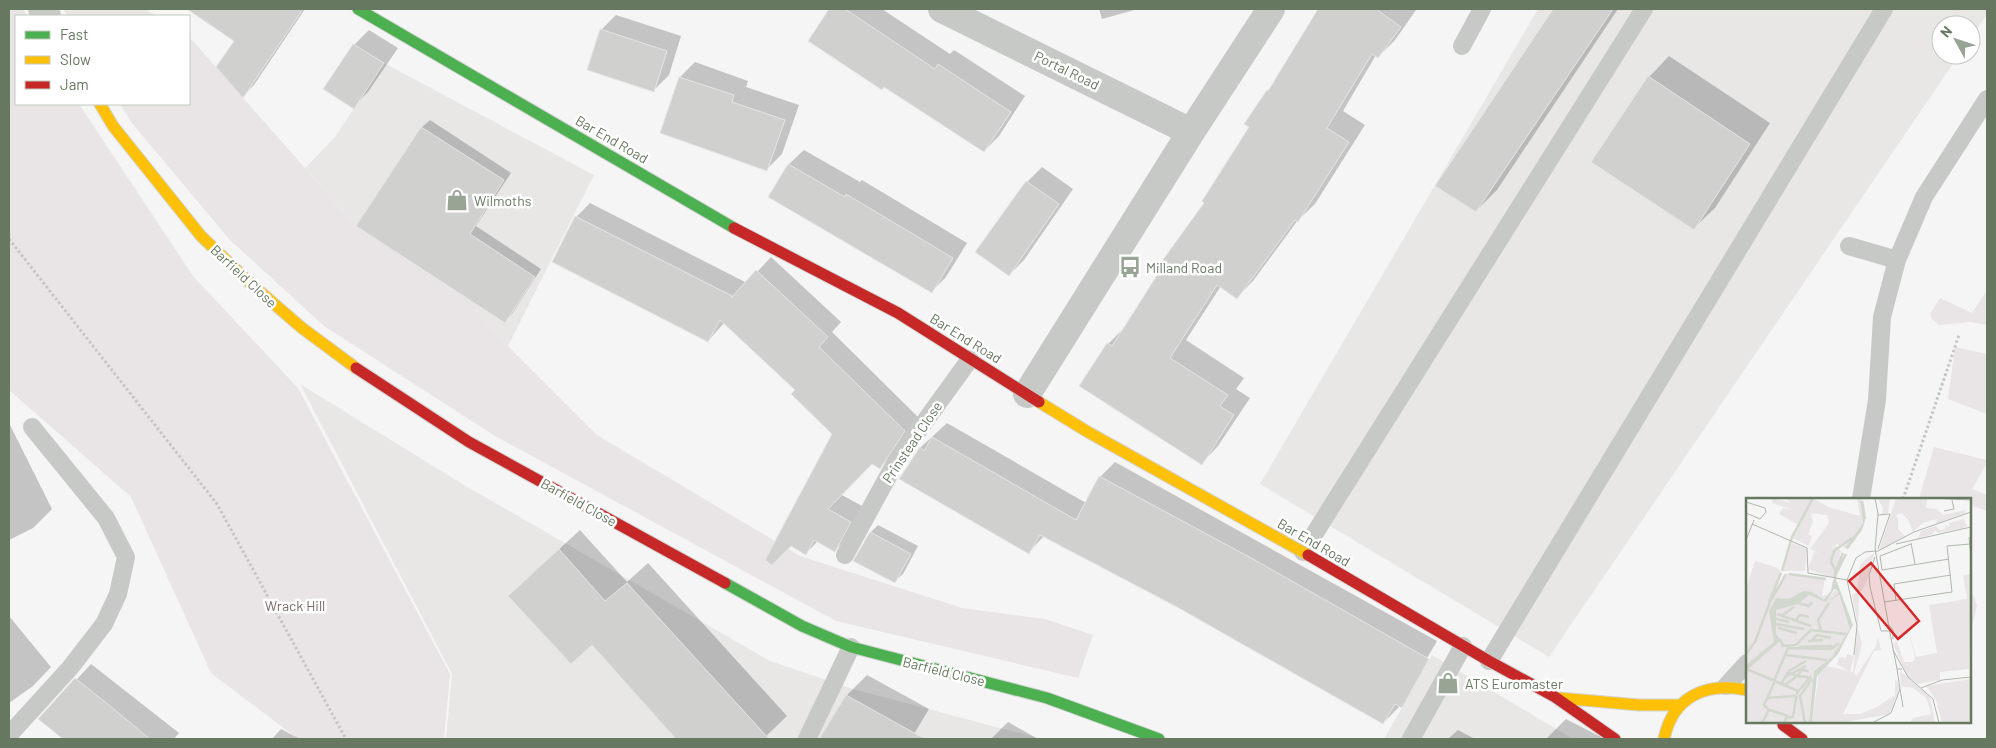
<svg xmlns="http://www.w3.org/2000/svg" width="1996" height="748" font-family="Barlow,sans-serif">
<rect width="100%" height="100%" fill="#f6f5f6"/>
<path fill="#e8e7e6" d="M1538 9H1987V14L1971 38V25H1941V55H1959L1549 657 1260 484Z
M384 63 594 175 508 346 465 297 356 226 305 168 335 137Z
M300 384 464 485 770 661 853 689 1042 739H446L452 674Z
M1432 655 1573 739H1384Z"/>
<path fill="#e9e4e5" d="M9 9H23L27 16H16V104H79L193 276 298 388 450 674 444 739H298L211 673 131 497 9 390Z
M63 9H145L156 16H67Z
M189 38 194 42 356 226 465 297 508 346 597 435 800 556 962 608 1045 619 1093 635 1078 678 836 621 495 436 324 326 229 239 131 122 120 104H189Z
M1987 290V325L1971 322 1939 325 1932 319 1930 314 1940 298 1972 313Z
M1955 347 1987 354V414L1948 399Z
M1934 447 1987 460V463L1972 489 1987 495V511L1970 505V499H1919Z
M1970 587 1977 605 1972 627 1970 626Z"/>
<path fill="#0003" d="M189 9H305L254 85 243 96 236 41Z
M831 9H882L950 54 954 50 1025 96 999 136 984 151 885 86 810 40Z
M1099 9H1138L1102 19Z
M1316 9 1416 10 1395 40 1378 57 1376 55 1343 111 1365 125 1315 204 1298 220 1253 281 1237 297 1221 286 1186 340 1244 378 1236 389 1250 398 1218 446 1202 463 1108 344 1125 327 1206 203 1251 127 1246 124 1268 90 1274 84 1318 12Z
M1555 9H1618L1497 190 1476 211 1437 185Z
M616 15 681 36 669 75 654 90 601 30Z
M369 30 398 48 368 92 353 107 354 45Z
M1669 56 1770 123 1715 208 1694 228 1649 77Z
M695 62 748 81 746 87 799 105 782 154 767 169 661 132 680 77Z
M430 120 511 173 476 226 541 269 512 314 504 321 358 226 422 127Z
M804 150 860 182 862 180 967 243 946 277 931 292 789 164Z
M1042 167 1073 189 1024 260 1009 275 1027 182Z
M590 203 747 283 771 257 841 322 832 332 918 417 894 453 880 467 872 462 840 494 864 507 849 536 835 550 818 541 806 553 834 434 797 390 724 323 708 341 576 217Z
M9 423 52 509 33 528 9 540Z
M947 423 1086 503 1100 477 1115 462 1437 641 1398 708 1383 723 1177 606 1044 536 1029 552 900 479 921 447Z
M878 525 918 546 903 574 895 581 855 561 871 532Z
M580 530 627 582 648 563 787 716 763 739H678L530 576Z
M9 616 51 667 33 686 9 703Z
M91 664 179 733 174 739H65L40 719Z
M867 675 929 709 911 739H821L847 695Z
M1566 719 1605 739H1546Z
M1008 722 1038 739H991Z
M281 729 300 739H272Z
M1458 730 1475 739H1448Z"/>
<path fill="#d0d1ce" stroke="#e6e5e6" d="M187 9H303L243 98 216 67 234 41Z
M829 9H845L935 69 938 64 1011 112 984 152 884 87 882 90 808 41Z
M1318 9H1376L1401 27 1378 58 1372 54 1327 128 1349 142 1298 222 1295 220 1237 299 1217 285 1170 358 1228 395 1220 406 1234 415 1202 465 1079 386 1107 343 1112 346 1165 263 1162 261 1204 203 1202 201 1249 127 1244 124 1267 90 1268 91Z
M1553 9H1613L1476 212 1435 186Z
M600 29 667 51 654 92 587 70Z
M353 44 384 63 354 109 323 89Z
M1648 76 1750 144 1694 230 1591 162Z
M679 77 734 95 732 102 785 120 767 171 660 133Z
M421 127 504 180 470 234 535 277 505 323 356 226Z
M788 164 845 197 846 194 953 258 932 293 768 197Z
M1026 181 1059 204 1009 276 975 252Z
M575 216 732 296 731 298 756 270 828 337 819 347 905 431 880 469 872 464 828 509 851 522 835 552 814 540 806 555 791 546 772 565 765 560 832 434 791 394 795 390 720 320 708 342 552 262Z
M932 437 1076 520 1099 476 1253 559 1429 659 1402 708 1395 704 1383 724 1177 607 1040 535 1029 554 899 479 920 447 924 451Z
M870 532 911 554 895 583 853 561Z
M559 549 605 601 627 583 769 739H676L592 645 571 664 508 596Z
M75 678 110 706 150 739H63L38 719Z
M846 695 925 739H819Z"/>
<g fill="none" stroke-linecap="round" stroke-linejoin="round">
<g stroke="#d2d3d2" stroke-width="13">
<path id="fast" d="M358 9 734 228
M725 583 802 626 851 647 1047 698 1159 739"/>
</g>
<g stroke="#d2d3d2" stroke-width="13">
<path id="slow" d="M100 104 113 126 201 236 251 284 302 328 356 368
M1039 402 1088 432 1308 555
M1559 698 1639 705H1680
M1664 739C1673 696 1706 682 1747 690"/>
</g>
<g stroke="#d2d3d2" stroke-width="13">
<path id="jam" d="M734 228 898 313 1039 402
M356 368 469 442 725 583
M1308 555 1489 661 1555 697 1615 739
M1783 725 1802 739"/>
</g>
<path stroke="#c5c6c4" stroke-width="3" stroke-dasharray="2.5 2.5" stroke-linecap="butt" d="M9 239 217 504 346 739
M1903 499 1959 335"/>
<path stroke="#c7c9c7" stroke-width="18" d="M1462 46 1482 9
M1849 246 1897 260
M1861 499 1877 400 1882 317 1897 260 1924 197 1987 99
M1303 552 1644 9
M845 555 897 460 970 359
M1489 661 1884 9
M1726 686 1747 663
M9 735 70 668 104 624 118 594 126 557 106 518 32 427
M807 739 851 647
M1411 739 1463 646"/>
<path stroke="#c7c9c7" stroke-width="28" d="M42 9 47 16
M942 9 1191 132
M1027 394 1191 132 1271 9"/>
<use href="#fast" stroke="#4caf50" stroke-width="11"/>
<use href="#slow" stroke="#ffc107" stroke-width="11"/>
<use href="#jam" stroke="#c62828" stroke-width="11"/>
</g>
<defs>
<g id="shop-bare" transform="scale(1.725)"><path d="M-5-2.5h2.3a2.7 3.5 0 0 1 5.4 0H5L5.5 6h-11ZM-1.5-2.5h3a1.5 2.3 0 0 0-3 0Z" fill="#98a494" stroke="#fff" stroke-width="2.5" paint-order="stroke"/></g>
<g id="bus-bare" transform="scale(1.725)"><path d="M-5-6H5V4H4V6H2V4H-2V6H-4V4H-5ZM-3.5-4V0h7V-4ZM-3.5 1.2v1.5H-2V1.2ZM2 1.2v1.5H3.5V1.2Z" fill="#98a494" stroke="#fff" stroke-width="2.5" paint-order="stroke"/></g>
</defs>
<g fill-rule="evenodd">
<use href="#shop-bare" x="457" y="200"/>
<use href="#bus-bare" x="1130" y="267"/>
<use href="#shop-bare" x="1448" y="683"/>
</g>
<g text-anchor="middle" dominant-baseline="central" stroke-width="5" stroke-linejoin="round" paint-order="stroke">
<g font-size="14" fill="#66785f" stroke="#fff">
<text transform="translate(1067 70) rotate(26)">Portal Road</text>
<text transform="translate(612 139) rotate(30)">Bar End Road</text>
<text transform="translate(244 276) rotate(43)">Barfield Close</text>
<text transform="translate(966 338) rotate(32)">Bar End Road</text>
<text transform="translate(912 442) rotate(-56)">Prinstead Close</text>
<text transform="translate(579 502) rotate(29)">Barfield Close</text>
<text transform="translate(1314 542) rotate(30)">Bar End Road</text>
<text transform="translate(944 671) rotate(14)">Barfield Close</text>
</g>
<g font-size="14" fill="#66785f" stroke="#fff" text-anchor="start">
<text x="474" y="200">Wilmoths</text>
<text x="1146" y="267">Milland Road</text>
<text x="1465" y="683">ATS Euromaster</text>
</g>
<g font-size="14" fill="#7b6967" stroke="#fff">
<text x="295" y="605">Wrack Hill</text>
</g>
</g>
<g transform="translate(1746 498)">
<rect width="225" height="225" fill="#f6f5f6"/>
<path d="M27 0 45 5 39 0H66L82 9 114 18 111 0H114L117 25 99 50 91 46 84 51 90 48 95 53 90 81 62 71 68 54 73 55 64 51 83 25 81 17 65 15 67 24 62 36 66 38 63 48 46 40 55 20 51 26 33 16 37 10 48 12 26 5ZM144 0 142 15 136 16 137 10 132 1ZM150 0H181L180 10 191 11 197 17 219 12V15L190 26 191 21 177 25 167 34 162 22 156 15 150 17 147 13 152 20V31L159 38 133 53ZM218 21 221 29 217 30 192 35 188 32 187 36 166 42 172 40 175 33 190 28 194 32 199 31V27L204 29 203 25ZM46 45 61 51 59 73H37ZM128 55 121 83 113 97 112 131 116 146 108 176 111 177 130 148 132 139 135 152 128 153 97 216H114L131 209 149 197V181L154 189 144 215 139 217 93 225H66L73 174 80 168 107 174 112 128 106 97 111 94 114 66ZM9 63 32 70 35 75 29 92 42 75 79 80 76 98 84 96 79 104 90 91 103 118 104 131 98 143 82 164 68 173 63 225H0V90ZM225 76 223 171 194 174V182L172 186 162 179 147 146 151 143 158 164H167L169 160 162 130 170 159 191 155 183 107 221 101 217 77ZM101 156 108 158 104 174 91 166 93 159 100 160ZM154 173 184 199 189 225H164L167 220 185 216 183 208 180 200 167 190 155 188ZM225 181V220L221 225H196L190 202 180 188Z" fill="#e9e4e5"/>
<path d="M114 0 118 8 119 23 116 32 102 51 99 50 117 25ZM87 82 91 84 107 127 92 156 71 178 66 225H63L68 173 86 159 104 131 93 96 83 104 92 95 91 92 88 91 80 104 63 97 52 106 30 112V136L35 142 0 173V167L28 144 23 113 30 100 43 101 57 93 66 94 78 102 85 93Z" fill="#d2d8ce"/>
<path fill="none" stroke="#d2d8ce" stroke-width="2.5" d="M116 3 119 21M36 73 46 39 67 0M90 73 85 64 88 53 106 40M43 76 80 81M89 78 100 56M89 85V75L97 55M23 104 35 75M52 105 63 108 66 104M31 116 65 128M35 118 48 109M27 120 43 124M50 122 54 117 63 119M30 126 58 131M32 130 51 135M75 132 72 122 83 105M34 141 37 148 50 147 65 132 100 136M66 142 71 137 85 140M62 143 77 142M53 149 86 148M0 156 9 144 24 104 40 76M40 157 81 162M0 171 29 183 18 207 23 212 16 225M43 175 51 178 56 172 63 173M39 179 60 168M28 183 42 150 85 151 93 145M29 183 52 193M35 186 43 173 60 163M39 187 51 178 62 179M22 200 49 198M24 212 42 218M38 225 40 220 47 219 51 195 65 178M59 225 54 198 66 181"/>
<path fill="none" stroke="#afb8ac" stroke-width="1" d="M129 0 132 16 129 51 144 135M186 0 225 2M0 4 19 10 20 14 14 21M198 13 208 11 206 2M0 15 14 21M6 26 61 50 62 75 101 82M223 39 225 59M0 42 8 22M165 45 169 66M150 46 225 29M165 46 134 58 136 72 203 61M132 51 144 16 132 17M130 54 168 34 225 14M129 59 123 77 124 89 135 133H143M101 82 111 128 108 157M101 82 110 60 119 54 130 53M150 103 148 86 205 77M138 104 206 94 201 48 224 46M143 127 147 132V141M144 135 151 171H156M147 152 162 179 187 201 193 225M175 190 196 182 225 179M154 191 157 209M126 225 145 215 154 191 151 171"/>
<path fill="#d62828" fill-opacity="0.15" stroke="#d62828" stroke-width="2.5" d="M125 65 173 123 152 141 103 83Z"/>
<rect width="225" height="225" fill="none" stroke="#66785f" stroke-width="2.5"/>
</g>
<rect width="1996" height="748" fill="none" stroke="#66785f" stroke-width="20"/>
<rect x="15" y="15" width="175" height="90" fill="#ffffff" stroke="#c2c9bf"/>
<rect x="25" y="31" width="25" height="8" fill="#4caf50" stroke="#c2c9bf"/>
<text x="60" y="40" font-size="15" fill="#66785f">Fast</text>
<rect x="25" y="56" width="25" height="8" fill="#ffc107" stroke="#c2c9bf"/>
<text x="60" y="65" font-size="15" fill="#66785f">Slow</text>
<rect x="25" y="81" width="25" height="8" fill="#c62828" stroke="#c2c9bf"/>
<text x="60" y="90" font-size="15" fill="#66785f">Jam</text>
<g transform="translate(1956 40) rotate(310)"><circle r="24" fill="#ffffff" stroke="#c2c9bf"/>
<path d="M0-4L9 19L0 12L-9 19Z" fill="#98a494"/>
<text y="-8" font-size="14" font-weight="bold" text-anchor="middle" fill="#66785f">N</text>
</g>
</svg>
